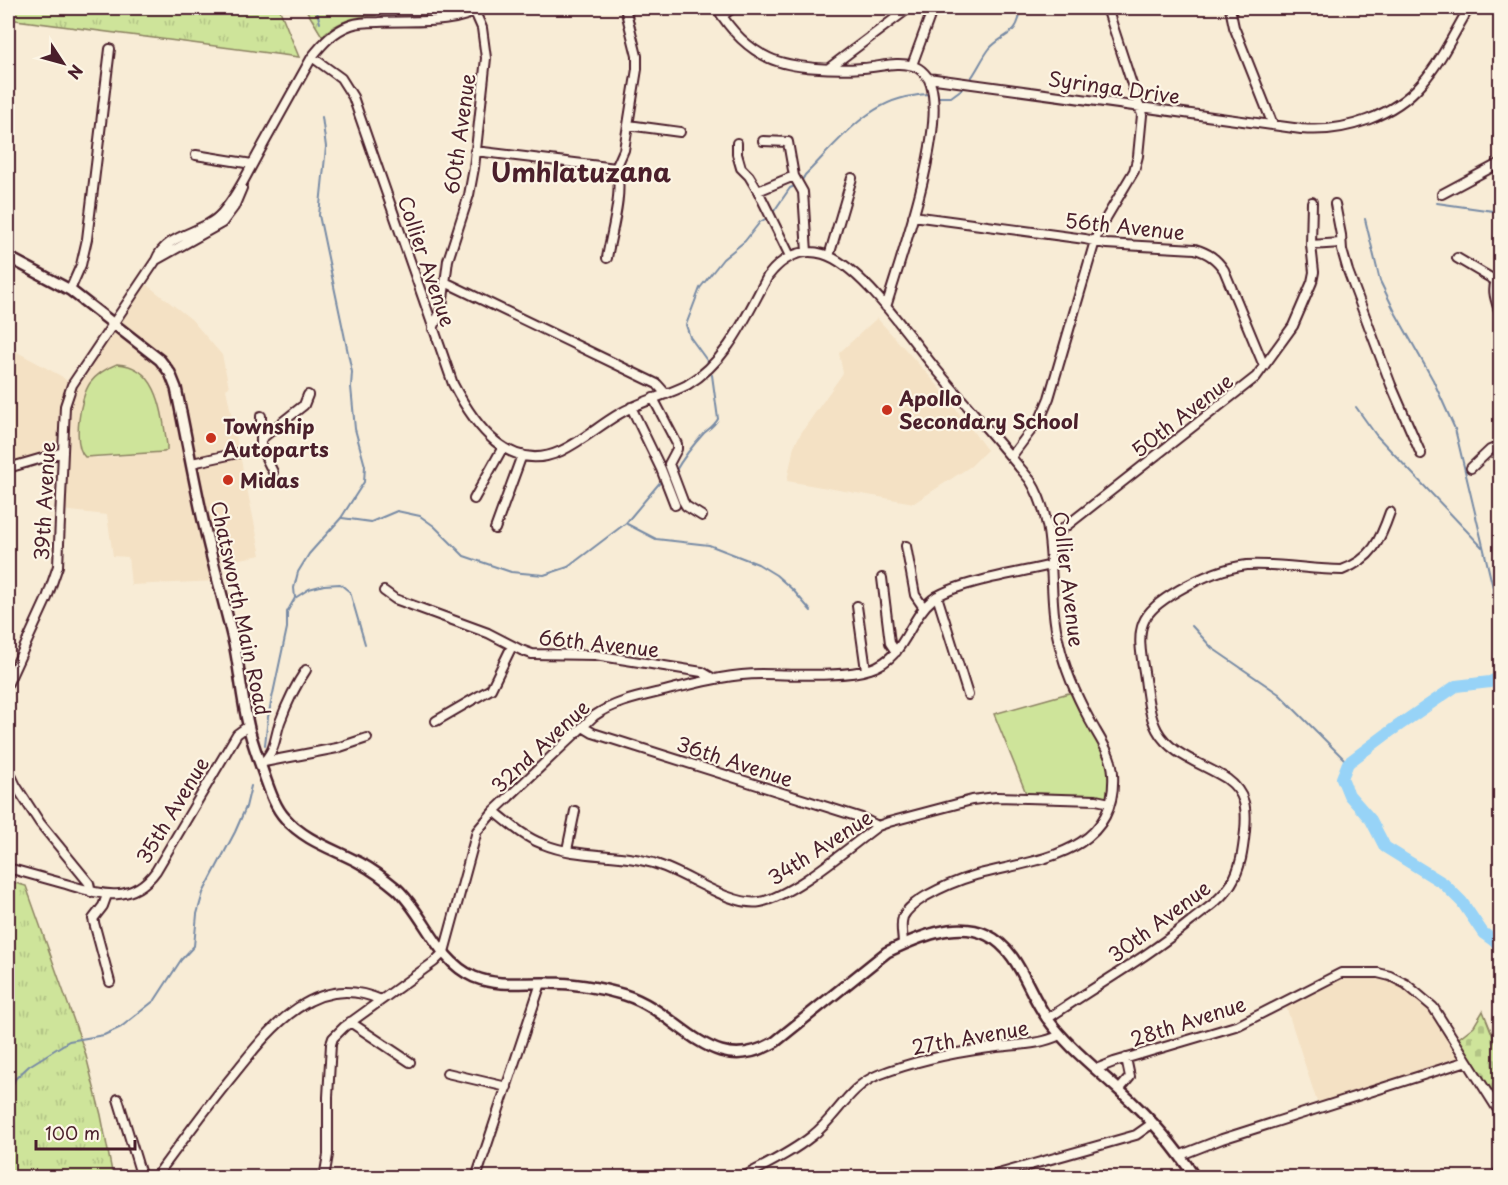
<svg xmlns="http://www.w3.org/2000/svg" width="1508" height="1185" font-family="'Playpen Sans',sans-serif">
<defs>
<pattern id="cemetery-stones" width="16" height="16" patternUnits="userSpaceOnUse" patternTransform="scale(1.5)"><rect width="16" height="16" fill="#cee49a"/><path d="M2 7V4a2 2 0 0 1 4 0v3zM10 15v-3a2 2 0 0 1 4 0v3z" fill="#b2c385"/></pattern>
<pattern id="park-tufts" width="24" height="20" patternUnits="userSpaceOnUse" patternTransform="scale(1.5)"><rect width="24" height="20" fill="#cee49a"/><path d="M3 7l-1-3M5 7V3M7 7l1-3M15 17l-1-3M17 17v-4M19 17l1-3" fill="none" stroke="#b2c385"/></pattern>
</defs>
<rect width="100%" height="100%" fill="#f8ecd6"/>
<filter id="ink" filterUnits="userSpaceOnUse"><feTurbulence type="fractalNoise" baseFrequency=".0167" numOctaves="2"/><feDisplacementMap in="SourceGraphic" scale="12" xChannelSelector="R" yChannelSelector="G"/><feConvolveMatrix kernelMatrix="1 2 1 2 8 2 1 2 1" color-interpolation-filters="sRGB"/></filter>
<g filter="url(#ink)">
<path fill="#f4e1c4" fill-rule="evenodd" d="M142 281 191 319 222 355 229 387 226 389 261 555 214 564 218 581 131 585 128 557 113 556 107 515 61 510 63 452 8 469V347L61 376 72 385ZM117 364H126L139 370 159 400 167 445 164 452 98 458 82 455 80 452 79 413Z
M877 318 940 388 987 450 971 466 914 503 787 481 794 446 801 433 843 373 839 353Z
M1377 973 1422 996 1467 1061 1319 1108 1285 1003 1337 975Z"/>
<path fill="#cee49a" stroke="#8c8262" stroke-width="1.5" d="M117 364C159 366 162 413 167 445V450L164 452 85 457C72 445 80 397 90 383 96 375 107 368 117 364Z
M1076 691 1112 761 1110 804 1028 798 994 714Z"/>
<path fill="url(#cemetery-stones)" stroke="#8c8262" stroke-width="1.5" d="M1483 1011 1497 1046 1500 1044V1112L1455 1041 1474 1026Z"/>
<path fill="url(#park-tufts)" stroke="#8c8262" stroke-width="1.5" d="M8 8H279L299 57 8 19Z
M305 8H376V15C356 16 337 21 322 36Z
M8 881 26 886 85 1052 101 1115 113 1177H8Z"/>
<g fill="none" stroke-linecap="round" stroke-linejoin="round">
<path stroke="#788ba5" stroke-width="2" d="M316 8 320 23
M969 81C977 71 982 58 990 48 1005 32 1018 37 1021 8
M936 97H951L966 86
M801 182 805 175C835 145 867 102 912 96 919 95 925 93 931 95
M1437 203 1500 212
M772 214 790 188 797 185
M1365 219 1380 281 1396 314 1433 380 1455 429 1500 617
M708 362 690 337 686 325 700 288 723 259 745 241 760 222 767 218
M1356 407 1376 435 1482 547
M675 472C683 458 693 445 704 433 710 428 714 426 718 419L712 375
M342 518 371 522 397 511 420 516 434 526 464 556 511 572 544 575 568 567 626 523 662 480
M627 524 656 539 709 545 758 564 776 575 793 590 811 611
M295 598 294 588 298 572 309 554 341 518 364 482 365 466 355 429 351 387 352 372 319 215 326 147 322 117
M1192 626 1212 648 1279 694 1348 763
M265 745 268 717 287 628V612L295 598 309 589 324 585 340 584 350 592 365 644
M8 1096 15 1079 29 1066 69 1041 104 1035 121 1027 155 1000 181 960 194 946 197 914 203 893 235 832 246 807 251 786
M8 1166 11 1172 8 1174"/>
<path stroke="#97d3f7" stroke-width="12" d="M1500 677 1490 682 1456 686 1392 730 1348 763 1342 778 1349 795 1371 820 1385 847 1443 883 1462 902 1483 933 1500 945"/>
<g stroke="#4a1f2b" stroke-width="12">
<path id="minor" d="M717 8C729 28 747 48 769 58 793 69 837 70 863 68 880 67 897 61 913 66 921 68 929 77 931 85 945 133 901 257 886 307
M1230 8 1234 27 1273 125
M722 16 733 8
M312 57C323 43 334 31 351 25 359 22 370 22 378 22 413 20 451 26 482 8
M912 65 933 8
M829 68 909 8
M928 78 1301 129C1344 133 1394 116 1422 83 1442 60 1454 33 1469 8
M628 125 680 132
M763 141 788 142 794 176 803 192 807 252
M737 143V154L741 168 749 176 758 191 790 256
M475 151 616 168
M196 155 252 164
M616 168 624 150 637 69V56L625 8
M758 191 794 176
M1442 194 1500 163
M1335 204 1341 235 1342 250 1348 271 1391 385 1421 454
M913 216 1085 239 1106 244 1195 249C1208 253 1216 258 1224 270L1264 366
M1311 245 1341 243
M829 256 852 178
M607 258C611 233 624 192 616 168
M1457 258 1496 281
M156 260 222 223 234 207 242 188
M1500 274C1490 287 1495 299 1500 313
M445 282 657 384 666 394
M70 290 81 265 87 239 110 49
M433 329 442 307 448 260 469 195 474 168 486 58 482 28 475 12
M653 398 677 444V449L669 464 683 501 686 506 702 516
M631 407 661 469 675 505
M261 416V448L273 472
M261 439 304 405 308 395
M1011 457 1041 417 1049 398 1095 241 1099 230 1134 171 1138 156 1142 115 1107 8
M192 463 261 448
M8 468 63 452
M1471 468 1490 450 1500 446
M474 499 503 447
M495 529 522 455
M1051 538 1256 377 1293 326 1312 282 1314 272 1311 245 1312 202
M906 546 915 595 924 608
M882 578 890 643 896 652
M384 591 395 599 488 633 521 650 532 654 595 655 702 672 714 679
M937 596 968 695
M857 606 866 670
M8 683 47 598 58 566 65 406 72 385 156 260C166 233 204 234 222 213 237 196 247 174 258 154 276 122 294 89 312 57L341 78 353 97 453 384C474 424 509 475 561 451 582 441 600 425 619 414 641 401 665 396 687 385 728 361 746 316 768 276 781 259 800 247 823 254 861 265 908 336 935 368 966 405 999 442 1030 480 1061 529 1045 589 1059 643 1065 670 1076 695 1089 719 1098 736 1112 754 1113 773 1118 856 1035 859 976 875 959 880 942 887 926 896 918 901 907 908 903 917 900 926 903 935 903 944
M436 721 491 689 512 646
M583 727 593 733 862 818 878 826
M264 762 337 748 367 738
M261 765C277 747 273 744 280 722 287 703 295 686 306 670
M8 769 16 786 40 823 89 883 91 892
M494 811C509 823 524 837 543 844 579 859 622 852 659 865 687 874 732 907 760 902 793 896 849 847 878 826L889 822 972 800 996 797 1096 800 1110 803
M567 850 575 811
M8 868C26 873 44 878 62 883 97 893 130 907 156 871L237 734 248 726
M107 895 103 906 93 919 110 982
M1047 1019C1095 986 1146 958 1191 921 1205 910 1221 900 1231 884 1241 868 1243 850 1245 831 1247 809 1246 793 1227 779 1204 764 1170 755 1157 730 1148 713 1147 691 1144 672 1136 627 1138 614 1179 590 1200 578 1223 568 1247 565 1278 563 1311 570 1342 570 1372 559 1380 541 1390 512
M350 1022 410 1062
M1096 1069 1114 1062 1239 1025 1341 973H1378L1390 976 1406 984 1433 1007 1500 1113
M447 1073 507 1087
M1119 1090 1130 1077 1126 1058
M118 1099 142 1178
M1181 1155 1222 1139 1467 1061
M155 1178C180 1144 204 1111 230 1079 267 1033 313 969 381 1000
M324 1178 328 1155V1097L331 1044 333 1038 344 1027 434 962 444 952 477 831 494 811 594 716C617 700 645 696 672 689 701 682 730 674 761 674 790 674 844 678 870 669 907 657 907 620 933 599 956 582 1020 573 1051 565
M476 1178 541 983
M741 1178C765 1165 791 1153 812 1136 837 1117 848 1087 878 1075 914 1061 951 1053 989 1048 1013 1044 1038 1046 1060 1035
M984 1178 1136 1135 1153 1123
M1494 1178 1500 1170"/>
</g>
<g stroke="#4a1f2b" stroke-width="14">
<path id="tertiary" d="M8 257 70 290 160 360 170 373 176 388C186 435 194 482 205 529 214 569 226 608 235 648 240 673 242 699 248 724 251 740 258 757 263 772 269 788 274 806 285 818 305 841 334 849 360 863 373 870 385 879 397 889 425 915 437 961 474 977 499 987 524 982 550 983 576 983 601 988 625 995 682 1013 710 1080 775 1042L887 952C916 938 956 920 987 935 1019 950 1027 991 1047 1018 1066 1045 1093 1066 1118 1089 1147 1115 1174 1144 1195 1178"/>
</g>
<use href="#minor" stroke="#fcf5e5" stroke-width="8"/>
<use href="#tertiary" stroke="#fcf5e5" stroke-width="9"/>
</g>
</g>
<g fill="#c8321e" stroke="#fcf5e5" stroke-width="2">
<circle cx="887" cy="410" r="6"/>
<circle cx="211" cy="438" r="6"/>
<circle cx="228" cy="480" r="6"/>
</g>
<g text-anchor="middle" dominant-baseline="central" stroke-width="4.5" stroke-linejoin="round" paint-order="stroke">
<g font-size="20" fill="#4a1f2b" stroke="#fcf5e5">
<text transform="translate(1114 87) rotate(8)">Syringa Drive</text>
<text transform="translate(459 134) rotate(-82)">60th Avenue</text>
<text transform="translate(1125 226) rotate(6)">56th Avenue</text>
<text transform="translate(427 261) rotate(71)">Collier Avenue</text>
<text transform="translate(1182 415) rotate(-38)">50th Avenue</text>
<text transform="translate(44 501) rotate(-87)">39th Avenue</text>
<text transform="translate(1069 579) rotate(83)">Collier Avenue</text>
<text transform="translate(241 608) rotate(78)">Chatsworth Main Road</text>
<text transform="translate(599 643) rotate(6)">66th Avenue</text>
<text transform="translate(540 746) rotate(-43)">32nd Avenue</text>
<text transform="translate(735 761) rotate(18)">36th Avenue</text>
<text transform="translate(172 810) rotate(-59)">35th Avenue</text>
<text transform="translate(820 847) rotate(-33)">34th Avenue</text>
<text transform="translate(1159 921) rotate(-37)">30th Avenue</text>
<text transform="translate(1188 1021) rotate(-18)">28th Avenue</text>
<text transform="translate(970 1037) rotate(-10)">27th Avenue</text>
</g>
<g font-size="20" font-weight="bold" fill="#4a1f2b" stroke="#fcf5e5" text-anchor="start">
<text x="899" y="398">Apollo<tspan x="899" dy="23">Secondary School</tspan></text>
<text x="223" y="426">Township<tspan x="223" dy="23">Autoparts</tspan></text>
<text x="240" y="480">Midas</text>
</g>
<g font-size="26" font-weight="bold" fill="#4a1f2b" stroke="#fcf5e5">
<text x="581" y="171">Umhlatuzana</text>
</g>
</g>
<rect width="1508" height="1185" fill="none" stroke="#fcf5e5" stroke-width="30"/>
<rect x="15" y="15" width="1478" height="1155" fill="none" stroke="#4a1f2b" stroke-width="2" filter="url(#ink)"/>
<g transform="translate(63 63) rotate(126)" stroke="#fcf5e5" stroke-width="4.5" paint-order="stroke">
<path d="M0-4.5L10 22L0 15L-10 22Z" fill="#4a1f2b"/>
<text y="-9" font-size="16" font-weight="bold" text-anchor="middle" fill="#4a1f2b">N</text>
</g>
<path d="M36 1140v9h99v-9" fill="none" stroke="#4a1f2b" stroke-width="3"/>
<text x="45" y="1140" font-size="18" fill="#4a1f2b" stroke="#fcf5e5" stroke-width="4.5" paint-order="stroke">100 m</text>
</svg>
